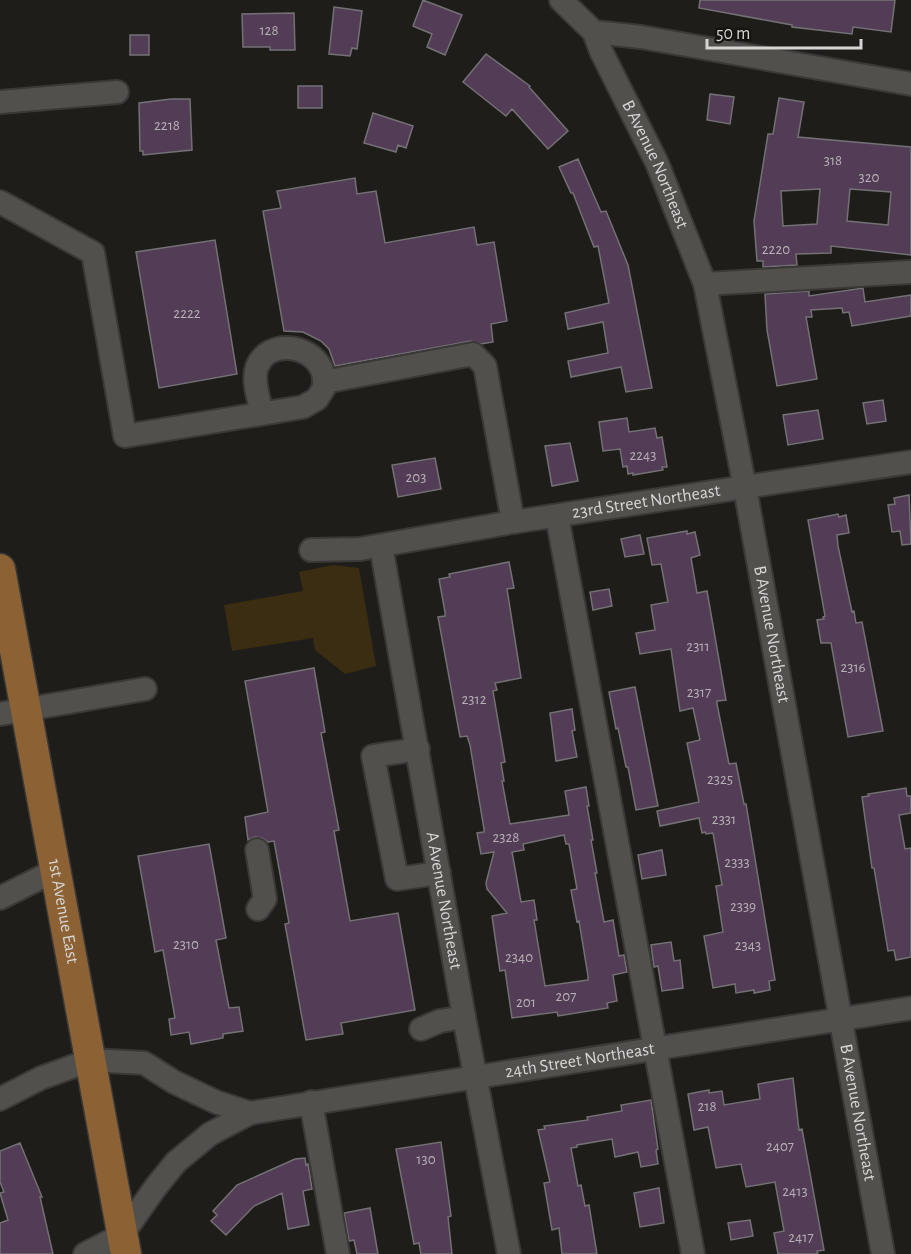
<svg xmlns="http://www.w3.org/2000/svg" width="911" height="1254" font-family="'Alegreya Sans',sans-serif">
<rect width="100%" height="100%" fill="#1f1d1a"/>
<path fill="#3b2d12" d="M333 565 359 568 376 666 345 674 315 650 313 638 232 651 224 605 303 591 299 572Z"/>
<path fill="#523c56" stroke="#737174" stroke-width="1.5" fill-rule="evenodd" d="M423 0 462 15 445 55 427 47 432 34 413 26Z
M700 0H895L891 32 853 27 852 34 792 27V25L699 8Z
M334 7 362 11 357 49 352 48 350 56 329 54Z
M294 13 295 50H270V47H243L242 14Z
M130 35H149V55H130Z
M486 54 530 86 529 87 568 131 548 149 512 109 506 116 463 82Z
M298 86H322V108H298Z
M710 94 734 97 730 124 707 120Z
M779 98 804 102 798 137 911 147V255L831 246V253L796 254 797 265 763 267V261H757L754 221 768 134H773ZM820 189 817 224 783 226 781 191ZM850 189 891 192 888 225 847 221Z
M171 99H190L192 150 143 155V151H140L139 103Z
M373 113 413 126 406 148 398 145 396 152 364 143Z
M578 159 601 212 606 211 628 265 652 388 626 392 621 367 571 377 568 361 608 353 603 322 568 329 565 313 609 303 598 246 594 247 573 193H571L559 167Z
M355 178 357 194 376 191 385 243 474 227 477 245 494 242 507 321 491 324 493 342 481 344 471 341 335 366 329 349 321 341 303 332 284 331 263 211 281 208 277 191Z
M215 240 237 374 159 388 136 252Z
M863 288 865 302 911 295V316L852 326 849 312 843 313 842 308 811 310 812 317H806L817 379 777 386 767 330 765 294 809 291V296Z
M883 400 886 421 867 424 863 403Z
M818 410 823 439 788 445 783 415Z
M627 418 629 432 655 428 657 438 662 437 667 467H662L663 470 633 475V473L628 474 627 466 623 467 620 449 603 451 599 422Z
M570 443 578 481 552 486 545 446Z
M435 458 441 489 398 497 392 465Z
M909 495 911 544 902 545 900 531 892 532 888 505 895 504 894 498Z
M838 514 839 517 846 515 849 533 837 535 838 546 852 612 854 611 856 623 862 622 883 731 848 737 831 643H821L817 620 824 619 823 617 825 616 808 520Z
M687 531V534L695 532 700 555 691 558 697 593 707 591 726 700 717 701V704L729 764 736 763 744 804H746L775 980 769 981 770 990 754 993V990L736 993 735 984 713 988 704 936 723 932 716 886 722 885 713 833 706 834 705 832 702 833 699 818 660 826 657 811 699 802 687 743 700 740 693 708 680 711 671 649 640 654 636 633 655 630 651 605 668 602 661 564 652 565 647 538Z
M640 535 644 554 625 557 621 539Z
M509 562 514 588 507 589 521 678 495 683 497 690 493 691 505 762 501 763 504 781H502L510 824 569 815 565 791 586 787 589 806H587L593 840H591L597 873H595L604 922 613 920 619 956 624 955 627 972 613 975 617 1001 607 1003 608 1008 558 1016 557 1012 512 1018 505 970 500 971 492 916 507 913 487 889 486 883 494 852 481 854 477 833 484 832V829L470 745 467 736 460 737 438 617 445 616V612L439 579 450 577 449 574ZM564 835 566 844H569L577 889 571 890 577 922 579 921 588 976V980L545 986 534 920H537L534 900 521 902 512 852 524 850 523 844Z
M609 589 612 606 593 610 590 592Z
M314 668 325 732 321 733 339 830 334 831 350 921 398 913 415 1010 341 1023 343 1034 306 1040 285 924 289 923 274 841 268 842 262 838 255 837 248 840 245 817 268 812 245 681Z
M635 687 658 806 636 810 628 767H626L618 728 616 729 609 692Z
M572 709 575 730 572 731 577 757 556 761 550 713Z
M906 788 907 796H911V813L899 815 905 849 911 848V957L896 960 894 950 888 951 874 868H872L862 797 869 796 868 794Z
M209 844 226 938 216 940 229 1008 239 1007 243 1031 223 1034V1038L191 1044 189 1032 171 1035 169 1019 175 1018 163 950 155 952 138 856Z
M662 850 666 875 642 879 638 855Z
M671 942 674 961 680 960 683 988 662 991 658 966 654 967 651 945Z
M793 1078 799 1130 802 1129 824 1250 817 1251 818 1254H778L774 1233 784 1231 775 1182 746 1187 741 1164 716 1168 708 1127 694 1130 688 1094 709 1090V1093L722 1091 724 1105 760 1099 758 1084Z
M651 1100 658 1149 656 1150 658 1164 641 1167 638 1152 615 1157 612 1139 577 1145V1147L571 1148 578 1186 581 1185 585 1206 589 1205 597 1254H562L559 1228 552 1230 544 1183 550 1182 538 1130 545 1129 544 1126 588 1120 587 1117 622 1111 621 1105Z
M441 1142 451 1216 448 1217 452 1254H421L419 1243 414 1244 396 1149Z
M20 1143 42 1197H40L53 1254H0V1223L8 1220 0 1193 4 1192 0 1182V1151Z
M305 1158 306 1165 308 1164 312 1189 303 1191 309 1225 288 1229 282 1193 254 1206 226 1235 211 1221 217 1215 213 1211 237 1185 295 1159Z
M659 1188 664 1223 640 1227 634 1193Z
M370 1208 378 1254H357L354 1240 349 1241 344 1213Z
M750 1220 753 1236 731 1240 728 1223Z"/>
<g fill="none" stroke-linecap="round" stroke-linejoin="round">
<g stroke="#3a3937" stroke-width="26">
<g id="minor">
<path d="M561 0 594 32 641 37 911 84"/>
<path id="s1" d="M594 32 601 51 657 163 705 284 745 488 883 1254"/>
<path d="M0 102 117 92"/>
<path d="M0 202 93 253 125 436 303 407 317 399 325 386C324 381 324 373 321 368 309 344 268 339 257 367 252 380 259 400 262 413"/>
<path d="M705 284 911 272"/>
<path d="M324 382 473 354 485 366 513 522"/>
<path d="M557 516 693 1254"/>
<path id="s2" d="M381 546 464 1017 509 1254"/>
<path id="s3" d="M311 550 360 549 513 522 911 462"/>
<path d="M0 714 145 689"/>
<path d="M418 749 373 756 397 879 439 873"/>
<path d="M257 850 265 899 258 909"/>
<path d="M0 898 56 870"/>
<path d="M421 1029 440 1021 464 1017"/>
<path id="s4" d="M0 1099 41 1078 91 1060 144 1063 174 1082 216 1102 250 1113 911 1008"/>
<path d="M311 1102 338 1254"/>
<path d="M85 1254 122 1235 155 1188 176 1162 210 1134 250 1113"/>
</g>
</g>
<g stroke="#3a3937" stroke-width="33">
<g id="major">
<path id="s5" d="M0 569 126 1254"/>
</g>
</g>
<use href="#minor" stroke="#52504d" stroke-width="22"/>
<use href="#major" stroke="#8c6235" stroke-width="30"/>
</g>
<g text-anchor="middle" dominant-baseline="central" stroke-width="4.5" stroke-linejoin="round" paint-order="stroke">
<g font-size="15" fill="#b6b0b4">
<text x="269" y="30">128</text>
<text x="167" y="125">2218</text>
<text x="833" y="160">318</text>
<text x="869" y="177">320</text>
<text x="776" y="249">2220</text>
<text x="187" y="313">2222</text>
<text x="643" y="455">2243</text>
<text x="416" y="477">203</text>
<text x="698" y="646">2311</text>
<text x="853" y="667">2316</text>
<text x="699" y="692">2317</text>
<text x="474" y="699">2312</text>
<text x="720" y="779">2325</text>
<text x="724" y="819">2331</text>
<text x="506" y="837">2328</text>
<text x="737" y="862">2333</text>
<text x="743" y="906">2339</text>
<text x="186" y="944">2310</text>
<text x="748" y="945">2343</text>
<text x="519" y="957">2340</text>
<text x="566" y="996">207</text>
<text x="526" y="1002">201</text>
<text x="707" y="1106">218</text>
<text x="780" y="1146">2407</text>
<text x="426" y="1159">130</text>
<text x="795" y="1191">2413</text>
<text x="801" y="1237">2417</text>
</g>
<g font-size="18" fill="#d7d6d4" stroke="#161411">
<text stroke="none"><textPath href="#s1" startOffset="146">B Avenue Northeast</textPath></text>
<text stroke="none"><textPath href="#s3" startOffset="339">23rd Street Northeast</textPath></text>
<text stroke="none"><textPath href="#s1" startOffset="632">B Avenue Northeast</textPath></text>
<text stroke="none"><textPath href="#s2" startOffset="360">A Avenue Northeast</textPath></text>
<text stroke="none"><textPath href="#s5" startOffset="348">1st Avenue East</textPath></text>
<text stroke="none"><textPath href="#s4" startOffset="604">24th Street Northeast</textPath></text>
<text stroke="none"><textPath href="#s1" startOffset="1118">B Avenue Northeast</textPath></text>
</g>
</g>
<path d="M707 39v9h154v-9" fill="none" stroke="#d7d6d4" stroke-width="3"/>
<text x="716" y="39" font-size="18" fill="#d7d6d4" stroke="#161411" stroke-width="4.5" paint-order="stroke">50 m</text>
</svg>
